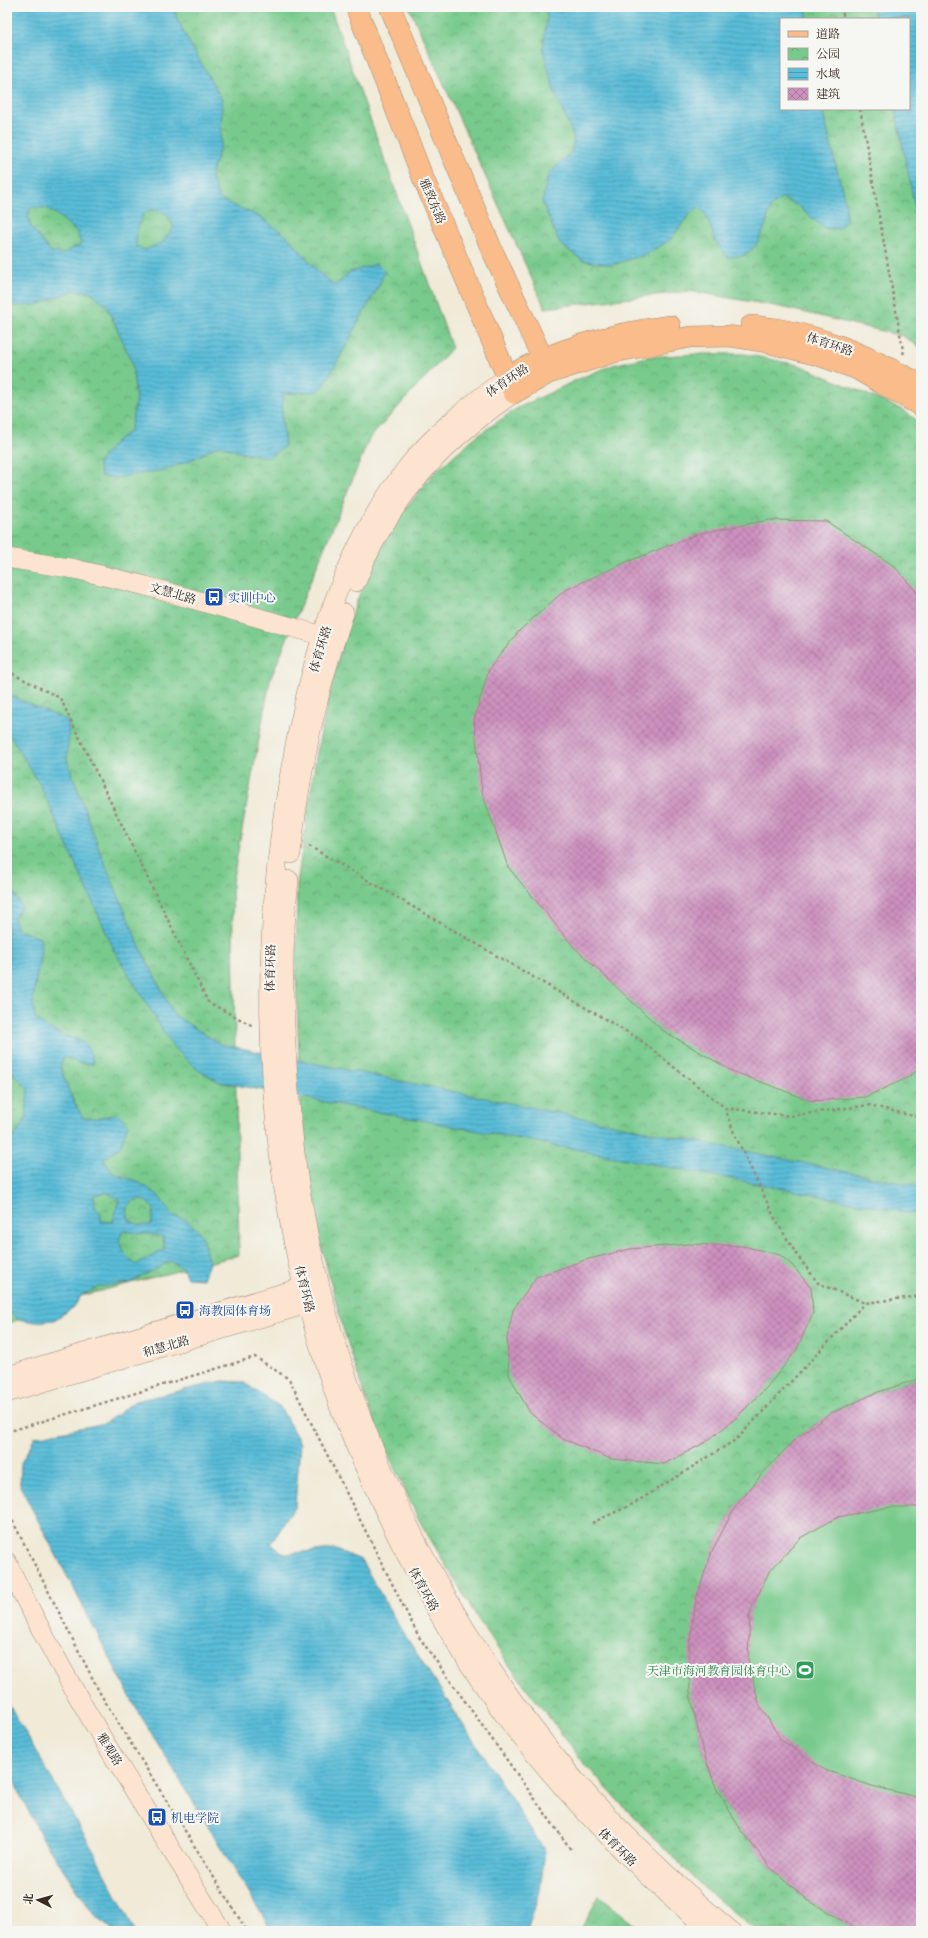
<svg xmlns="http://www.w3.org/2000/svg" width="928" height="1938" font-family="'Gentium Book Plus','Noto Serif SC',serif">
<defs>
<pattern id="park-crowns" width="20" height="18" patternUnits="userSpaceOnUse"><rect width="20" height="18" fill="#78ca8c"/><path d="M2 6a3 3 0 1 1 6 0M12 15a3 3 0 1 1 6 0" fill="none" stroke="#64a472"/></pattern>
<pattern id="water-rules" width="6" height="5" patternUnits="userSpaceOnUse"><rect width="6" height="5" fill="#5abdd9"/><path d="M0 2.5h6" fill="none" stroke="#4c9aaf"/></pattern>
<pattern id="building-cross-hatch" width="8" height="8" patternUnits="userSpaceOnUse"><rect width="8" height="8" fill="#cd91bf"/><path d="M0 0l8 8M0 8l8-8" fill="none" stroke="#a8779b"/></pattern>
</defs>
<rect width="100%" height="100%" fill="#f6f6f2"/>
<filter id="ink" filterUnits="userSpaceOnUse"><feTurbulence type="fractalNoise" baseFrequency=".025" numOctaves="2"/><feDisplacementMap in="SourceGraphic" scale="8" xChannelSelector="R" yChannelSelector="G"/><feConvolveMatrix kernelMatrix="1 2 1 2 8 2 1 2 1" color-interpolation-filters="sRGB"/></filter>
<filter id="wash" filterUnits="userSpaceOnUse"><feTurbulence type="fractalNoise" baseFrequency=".012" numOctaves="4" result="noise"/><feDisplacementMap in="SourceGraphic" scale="16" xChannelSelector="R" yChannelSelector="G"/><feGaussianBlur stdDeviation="0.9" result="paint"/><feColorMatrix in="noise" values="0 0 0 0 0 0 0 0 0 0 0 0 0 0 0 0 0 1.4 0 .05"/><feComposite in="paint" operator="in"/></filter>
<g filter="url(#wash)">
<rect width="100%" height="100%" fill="#f0ead7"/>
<path fill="url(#park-crowns)" stroke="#5a7a55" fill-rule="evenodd" d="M7 7H330L452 348 369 439 270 680 232 883 239 1255 81 1296 7 1324Z
M409 7H921V348L903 336 781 307 690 291 545 308ZM781 19H909V109H781Z
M697 354H744L799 365 901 409 921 423V1931H756L703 1887 621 1804 583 1762 512 1669 481 1624 419 1520 378 1432 364 1393 342 1325 319 1238 308 1179 301 1119 296 968 297 884 316 757 328 698 346 630 369 569 400 516 433 474 474 438 516 409 583 377 613 365 647 357Z
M599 1896 643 1931H580Z"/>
<path fill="#78ca8c" stroke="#5a7a55" d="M921 1378V1931H864L851 1926 807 1900 772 1869 742 1832 716 1788 702 1748 690 1693 712 1551 734 1509 762 1474 796 1438 831 1413 878 1391Z"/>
<path fill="url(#water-rules)" stroke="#4a747c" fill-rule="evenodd" d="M7 7H172L184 33 222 100 221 145 211 175 219 199 258 216 286 235 319 272 335 286 350 272 377 264 385 272C378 289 368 304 359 321 346 345 335 369 319 391L283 394 282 418 285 446 269 457 242 453 219 445 191 460 164 470 116 478 101 476 98 463 114 443 130 431 136 400 132 363 107 306 91 292 75 290 37 305 7 306V198L10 175 7 170ZM31 207 46 208 60 217 77 232 81 244 63 254 50 251 31 227 28 217ZM154 209 167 215 174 227 163 242 145 250 136 246 137 230 144 213Z
M544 7H806L808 19H781V109H822L846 206V220L839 228 825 229 798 206 783 198 771 206C766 223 762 247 743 255 739 257 732 256 727 257L715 241 707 216 698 207 687 217 671 239 647 254 611 265 582 260 560 244 542 202 548 175 571 152 574 138 554 90 543 49 547 15Z
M873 7H921V237L895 109H909V19H876Z
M7 694 68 721 69 731 67 760 100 852 140 947 174 1015 220 1044 921 1187V1215L220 1082 198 1070 173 1047 115 952 40 785 11 737 7 733Z
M7 882 22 907 14 917 16 929 40 938 41 951 33 999 35 1018C41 1023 48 1029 56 1032 77 1042 87 1036 94 1064L79 1063 64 1057 60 1067 71 1096 83 1118H101L117 1113 128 1124 120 1147 103 1159 114 1174 137 1181 158 1195 172 1215 187 1220 201 1234 209 1263 203 1279 187 1278 183 1269 171 1261 130 1283 97 1287 81 1296 74 1307 54 1320 35 1322 17 1319 7 1309V1145L26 1120 28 1089 7 1067ZM106 1192 119 1199 113 1222 101 1221V1213L95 1207 94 1195ZM139 1199 146 1201 154 1209 151 1225H141L130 1221 126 1210 133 1201ZM123 1231 162 1236 165 1249 136 1265 125 1254 119 1240Z
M223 1381 243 1382 280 1407 300 1443 295 1506 271 1544 284 1554 334 1549 361 1560 399 1626 545 1851 540 1891 527 1931H272L136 1708 20 1486 21 1463 35 1437 105 1423 135 1401Z
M7 1701 94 1852 135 1931H114L92 1912 43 1839 19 1793 7 1762Z"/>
<g id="blocks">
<path fill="url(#building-cross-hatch)" d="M769 520 826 521 894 566 921 597V1067L907 1078 865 1097 811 1101 732 1071 662 1030 574 947 508 867 482 792 474 720 489 669 519 631 565 590 622 564 700 533Z
M689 1244 743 1246 780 1255 793 1266 811 1288 813 1313 796 1351 766 1388 737 1417 706 1442 664 1464 611 1459 563 1439 530 1413 509 1375 507 1338 513 1310 536 1277 585 1260 630 1249Z
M921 1378V1507H890L838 1517 800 1538 769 1572 750 1612 748 1659 759 1704 781 1740 825 1770 872 1786 921 1798V1931H864L851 1926 808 1900 772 1869 742 1832 716 1788 702 1748 690 1693 689 1646 697 1595 712 1551 734 1509 762 1474 796 1438 831 1413 878 1392Z"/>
</g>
</g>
<g filter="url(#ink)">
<use href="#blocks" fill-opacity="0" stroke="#968a7a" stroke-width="1"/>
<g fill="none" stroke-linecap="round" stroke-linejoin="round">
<g stroke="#968a7a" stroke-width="20">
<path id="secondary" d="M507 377C473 403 436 431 409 465 337 555 307 672 288 784 253 991 267 1205 338 1403 353 1444 372 1484 391 1524 426 1596 466 1665 514 1728 572 1803 638 1870 710 1931
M7 558 75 569 146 586 334 639
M356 582C388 500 442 442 514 393
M291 854C300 773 317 690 344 613
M289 880C281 946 283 1011 288 1077 291 1117 294 1156 301 1195 335 1403 434 1612 569 1773 618 1831 673 1882 731 1931
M7 1376 316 1283
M7 1393 321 1300
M7 1562C68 1691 147 1810 222 1931"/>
</g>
<g stroke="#968a7a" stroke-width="22">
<path id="primary" d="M356 7 421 173 514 393 549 373 614 352 690 337 729 336 766 342 818 355 855 368 921 406
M390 7 492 250 548 370
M751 326C813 330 868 356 921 385
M507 377C557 348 614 333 670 326"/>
</g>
<path stroke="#968a7a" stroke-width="2.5" stroke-dasharray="3 3" stroke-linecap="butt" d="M841 7 844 19
M860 109 904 356
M7 671 60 698 208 1002 253 1026
M309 846 639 1039 725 1108 734 1133 775 1219 797 1255 818 1283 865 1303 921 1296
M725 1108 790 1116 869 1105 921 1118
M7 1432 255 1357 289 1379 419 1637 572 1851
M7 1510 101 1695 247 1931
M592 1523 633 1504 737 1439 865 1303"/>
<use href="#secondary" stroke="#fde4d0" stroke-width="19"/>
<use href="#primary" stroke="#f9bc8a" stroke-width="21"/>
</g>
</g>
<defs>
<g id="bus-square" transform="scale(1)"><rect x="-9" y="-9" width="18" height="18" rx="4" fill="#1a4fb4" stroke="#f6f6f2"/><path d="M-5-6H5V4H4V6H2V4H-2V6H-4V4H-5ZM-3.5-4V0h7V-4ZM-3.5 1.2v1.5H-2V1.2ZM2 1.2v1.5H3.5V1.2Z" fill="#fff"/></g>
<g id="stadium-square" transform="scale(1)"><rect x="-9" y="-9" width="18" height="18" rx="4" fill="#2e9e5b" stroke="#f6f6f2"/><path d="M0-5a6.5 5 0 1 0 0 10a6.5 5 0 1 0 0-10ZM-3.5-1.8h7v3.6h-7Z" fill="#fff"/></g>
</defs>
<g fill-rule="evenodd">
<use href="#bus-square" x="214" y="597"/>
<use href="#bus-square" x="185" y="1310"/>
<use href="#stadium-square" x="805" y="1670"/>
<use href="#bus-square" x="157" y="1817"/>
</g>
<g text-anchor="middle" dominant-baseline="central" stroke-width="4" stroke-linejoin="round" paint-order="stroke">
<g font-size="12" fill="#3b2a1e" stroke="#f6f6f2">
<text transform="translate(433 201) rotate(67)">雅致东路</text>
<text transform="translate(830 344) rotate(18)">体育环路</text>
<text transform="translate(507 380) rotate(-34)">体育环路</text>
<text transform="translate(173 593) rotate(16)">文慧北路</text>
<text transform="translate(320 649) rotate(-73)">体育环路</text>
<text transform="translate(270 968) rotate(-89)">体育环路</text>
<text transform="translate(305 1289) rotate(76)">体育环路</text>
<text transform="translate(166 1346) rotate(-16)">和慧北路</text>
<text transform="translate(424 1589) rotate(61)">体育环路</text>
<text transform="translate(110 1749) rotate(59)">雅观路</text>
<text transform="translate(618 1847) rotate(45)">体育环路</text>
</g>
<g font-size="12" fill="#164399" stroke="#f6f6f2" text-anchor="start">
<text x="228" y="597">实训中心</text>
<text x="199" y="1310">海教园体育场</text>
<text x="171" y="1817">机电学院</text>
</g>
<g font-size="12" fill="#27864d" stroke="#f6f6f2" text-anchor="end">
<text x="791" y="1670">天津市海河教育园体育中心</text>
</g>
</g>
<rect width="928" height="1938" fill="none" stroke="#f6f6f2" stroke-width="24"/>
<rect x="780" y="18" width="130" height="92" fill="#f6f6f2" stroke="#aba49d"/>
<rect x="788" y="31" width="20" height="6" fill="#f9bc8a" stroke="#aba49d"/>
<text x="816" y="38" font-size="12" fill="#3b2a1e">道路</text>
<rect x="788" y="48" width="20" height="12" fill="url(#park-crowns)" stroke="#aba49d"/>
<text x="816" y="58" font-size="12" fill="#3b2a1e">公园</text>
<rect x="788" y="68" width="20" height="12" fill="url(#water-rules)" stroke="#aba49d"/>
<text x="816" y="78" font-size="12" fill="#3b2a1e">水域</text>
<rect x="788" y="88" width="20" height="12" fill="url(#building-cross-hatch)" stroke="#aba49d"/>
<text x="816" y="98" font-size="12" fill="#3b2a1e">建筑</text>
<g transform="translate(38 1900) rotate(276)" stroke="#f6f6f2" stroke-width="3" paint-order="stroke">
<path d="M0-3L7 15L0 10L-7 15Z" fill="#3b2a1e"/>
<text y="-6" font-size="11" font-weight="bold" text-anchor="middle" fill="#3b2a1e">北</text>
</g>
</svg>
